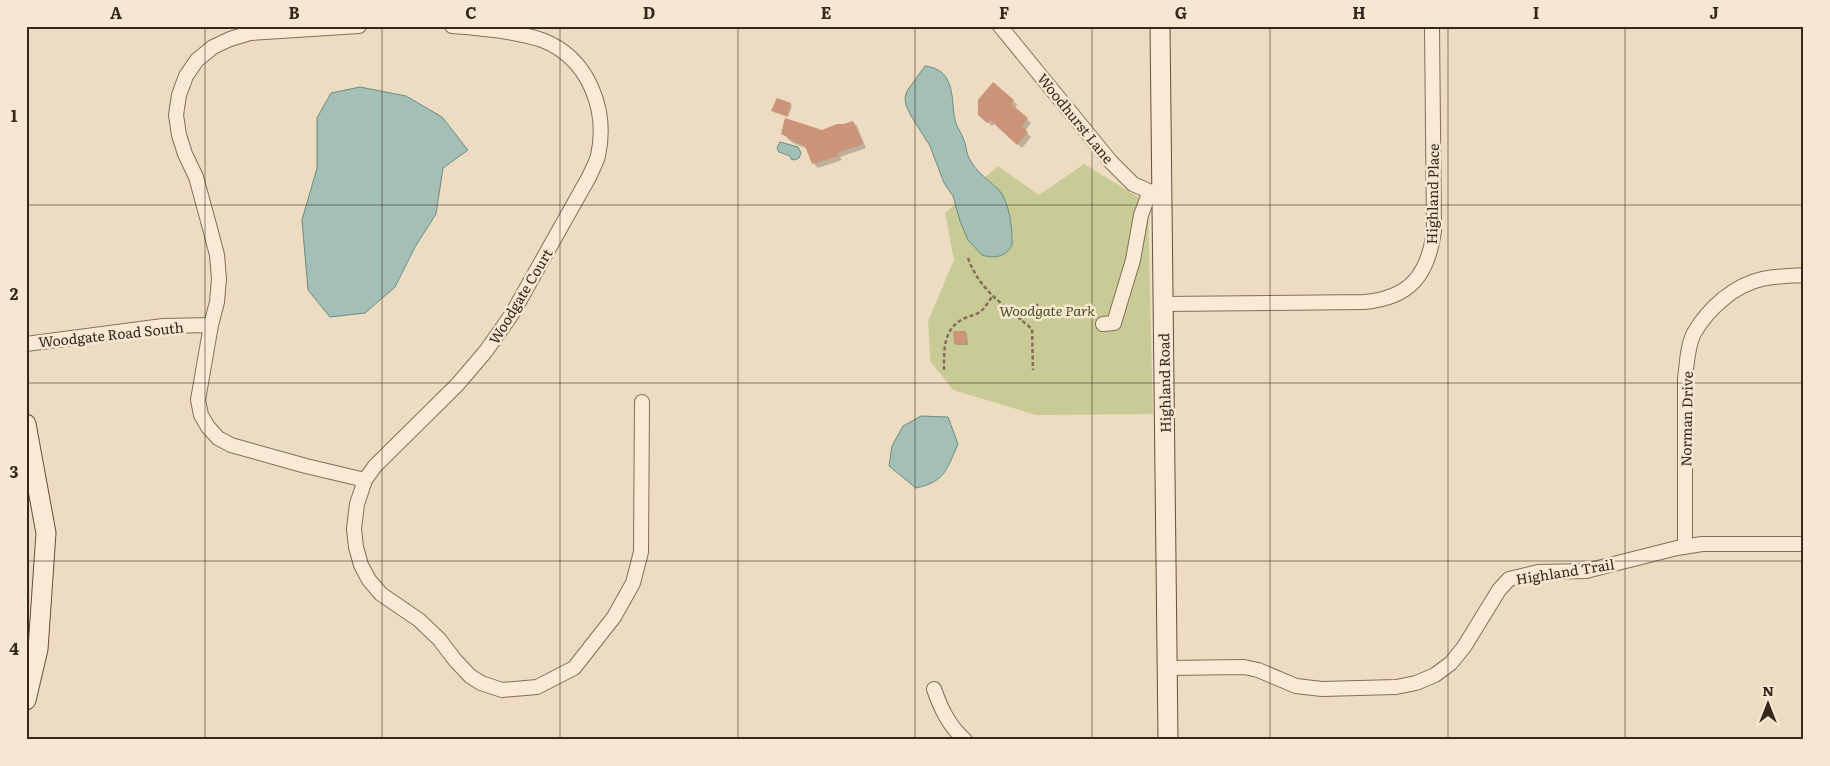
<svg xmlns="http://www.w3.org/2000/svg" width="1830" height="766" font-family="Literata,serif">
<rect width="100%" height="100%" fill="#eddcc1"/>
<path fill="#c9cb96" d="M1084 164 1148 203 1153 414 1036 415 953 390 930 361 928 321 954 260 945 213 998 166 1039 195Z"/>
<path fill="#a4bfb5" stroke="#6b8d82" d="M925 66C934 67 943 71 947 79 954 92 952 106 955 120 956 126 961 132 963 138 966 144 966 150 968 156 976 173 987 178 999 190 1009 201 1013 230 1012 245 1006 257 994 259 982 255L968 240 960 221 953 196 944 183 930 146 911 116 906 105 905 98 907 91Z
M360 87 406 96 442 117 468 150 443 168 436 214 415 247 395 287 365 313 330 317 308 290 302 220 317 168V118L331 93Z
M780 142 798 147 801 153 799 158 795 160 791 159 790 156 779 152 777 148Z
M921 416 948 417 958 444C947 469 945 482 916 488L889 466 892 446 903 426Z"/>
<path fill="#0003" d="M1013 101 1017 105 1015 108 1031 123 1025 131 1031 137 1022 148 995 123 992 126 979 114Z
M790 104 792 106 788 117 774 112Z
M853 122 857 126 866 148 840 157 842 160 818 168 814 164 808 149 793 143 783 134 822 132Z
M965 332 967 334 968 345H957L955 344Z"/>
<path fill="#cb9378" d="M993 82 1014 100 1011 104 1028 118 1022 126 1028 132 1017 145 990 120 987 123 978 115V100Z
M777 98 791 103 787 116 771 111Z
M785 118 822 130 837 124H844L853 121 863 144 837 153 839 156 812 164 805 146 788 139V137L781 134Z
M953 331H966L967 344H954Z"/>
<g fill="none" stroke-linecap="round" stroke-linejoin="round">
<g stroke="#866d59" stroke-width="16">
<path id="street" d="M359 26 250 33 230 39 213 47 197 60 186 76 179 95 176 115 179 135 185 154 196 177 211 232 217 255 219 279 217 302 211 325 198 400 201 415 208 427 218 438 231 445 306 466 365 480
M452 26C480 28 516 31 542 40 589 58 608 110 598 156 596 163 592 170 589 177L512 314 486 351 457 385 375 466 365 480 357 504 354 529 356 547 361 565 369 580 381 594 419 620 439 639 455 660 470 676 481 683 502 690 537 687 574 668 614 617 633 583 641 552 642 402
M1000 26 1111 162 1133 184 1162 197
M1163 304 1364 302C1410 298 1428 275 1434 231L1432 26
M1103 324 1114 323 1133 260 1141 215 1150 191
M26 344 163 326 211 325
M1685 547V379C1687 364 1687 347 1694 333 1708 309 1734 285 1762 279 1775 276 1790 276 1804 275
M1167 668 1244 667 1258 670 1296 686 1322 689 1396 687 1416 683 1435 675 1451 663 1464 647 1499 590 1509 579 1538 572 1586 571 1677 548 1702 544H1804
M934 689C941 709 949 726 965 740"/>
</g>
<g stroke="#684e3c" stroke-width="21">
<path id="secondary" d="M1160 26 1168 740
M26 424 46 533 38 649 26 700"/>
</g>
<path stroke="#866d59" stroke-width="2.5" stroke-dasharray="4 2.5" stroke-linecap="butt" d="M968 258C980 292 1007 307 1032 329L1033 370
M1020 319 1026 312 1040 303
M944 370C944 349 943 328 965 318 970 316 975 315 980 312 985 308 988 302 992 297"/>
<use href="#street" stroke="#f8ead4" stroke-width="14"/>
<use href="#secondary" stroke="#f8ead4" stroke-width="19"/>
</g>
<path fill="none" stroke="#36271d" stroke-width="1" stroke-opacity="0.55" d="M205 26V740M382 26V740M560 26V740M738 26V740M915 26V740M1092 26V740M1270 26V740M1448 26V740M1625 26V740M26 205H1804M26 383H1804M26 561H1804"/>
<g text-anchor="middle" dominant-baseline="central" stroke-width="5" stroke-linejoin="round" paint-order="stroke">
<g font-size="14" fill="#36271d" stroke="#f5e7d1">
<text transform="translate(1076 118) rotate(51)">Woodhurst Lane</text>
<text transform="translate(1432 194) rotate(-89)">Highland Place</text>
<text transform="translate(520 296) rotate(-59)">Woodgate Court</text>
<text transform="translate(111 334) rotate(-6)">Woodgate Road South</text>
<text transform="translate(1164 383) rotate(-91)">Highland Road</text>
<text transform="translate(1686 419) rotate(-89)">Norman Drive</text>
<text transform="translate(1565 571) rotate(-9)">Highland Trail</text>
</g>
<g font-size="14" font-style="italic" fill="#4b5224" stroke="#f5e7d1">
<text x="1047" y="310">Woodgate Park</text>
</g>
</g>
<rect width="1830" height="766" fill="none" stroke="#f5e7d1" stroke-width="55"/>
<g transform="translate(1768 704)" stroke="#f5e7d1" stroke-width="4" paint-order="stroke">
<path d="M0-4L9 19L0 12L-9 19Z" fill="#36271d"/>
<text y="-8" font-size="14" font-weight="bold" text-anchor="middle" fill="#36271d">N</text>
</g>
<rect x="28" y="28" width="1774" height="710" fill="none" stroke="#36271d" stroke-width="2"/>
<g font-size="16" text-anchor="middle" font-weight="bold" fill="#36271d">
<text x="116" y="19">A</text>
<text x="294" y="19">B</text>
<text x="471" y="19">C</text>
<text x="649" y="19">D</text>
<text x="826" y="19">E</text>
<text x="1004" y="19">F</text>
<text x="1181" y="19">G</text>
<text x="1359" y="19">H</text>
<text x="1536" y="19">I</text>
<text x="1714" y="19">J</text>
<text x="14" y="122">1</text>
<text x="14" y="300">2</text>
<text x="14" y="478">3</text>
<text x="14" y="655">4</text>
</g>
</svg>
